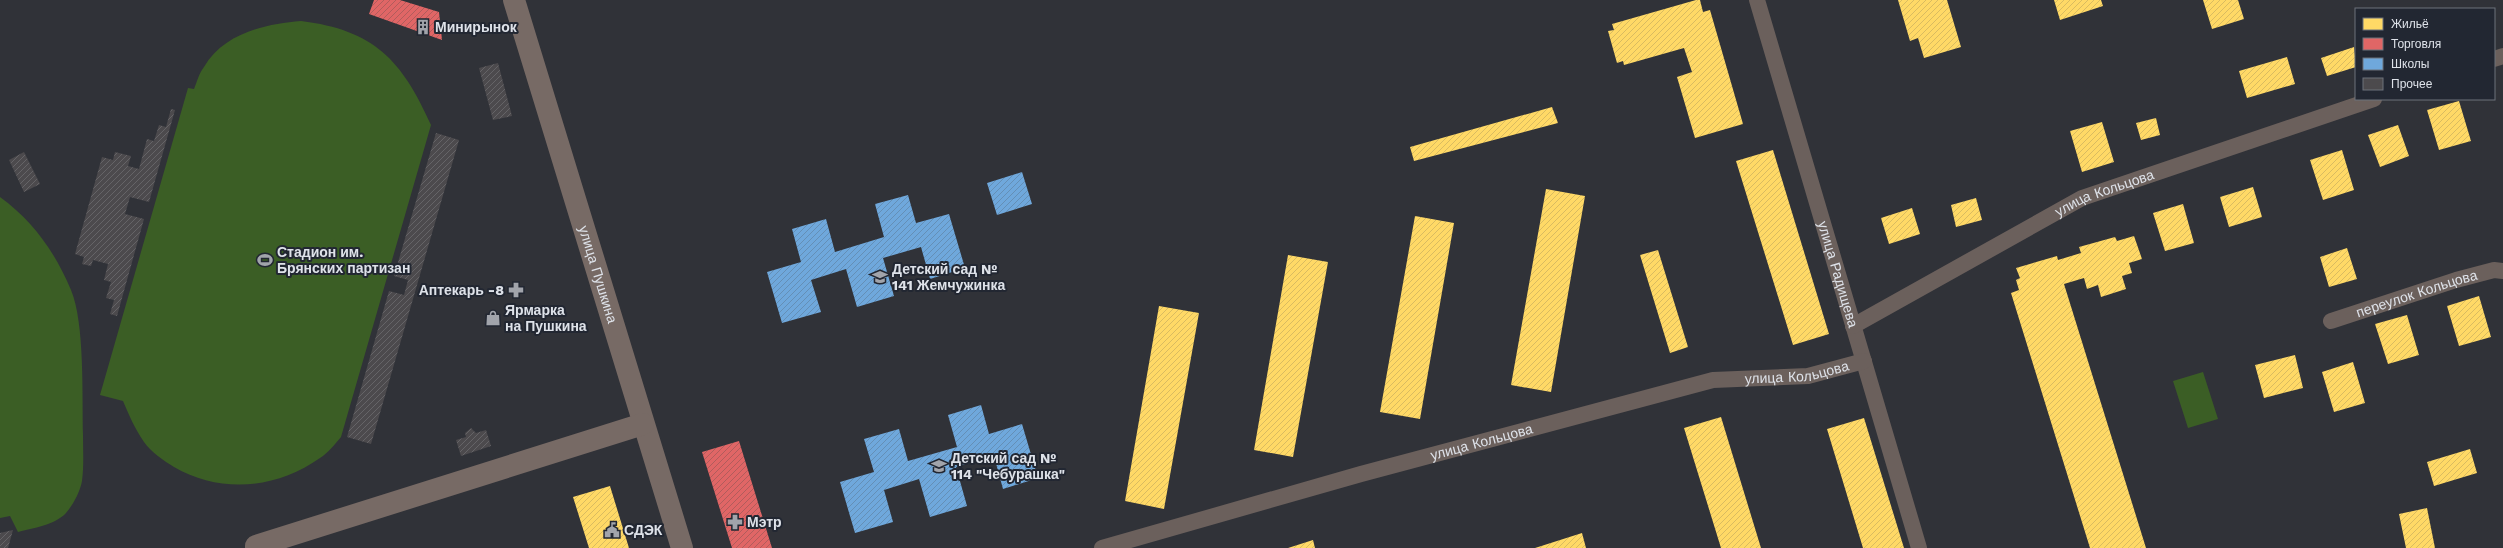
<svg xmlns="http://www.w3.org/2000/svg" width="2503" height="548" font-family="'Work Sans',sans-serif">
<defs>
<pattern id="homes-hatch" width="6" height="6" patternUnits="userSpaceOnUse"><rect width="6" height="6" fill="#ffd966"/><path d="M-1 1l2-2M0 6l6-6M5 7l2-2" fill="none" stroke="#d9bb60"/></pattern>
<pattern id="shops-hatch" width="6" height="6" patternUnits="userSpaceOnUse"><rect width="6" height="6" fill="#e06666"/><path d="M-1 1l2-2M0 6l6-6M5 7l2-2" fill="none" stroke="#b15c5c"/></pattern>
<pattern id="schools-hatch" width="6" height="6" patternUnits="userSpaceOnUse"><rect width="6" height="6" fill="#6fa8dc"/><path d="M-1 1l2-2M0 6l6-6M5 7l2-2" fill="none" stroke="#648fb6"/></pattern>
<pattern id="building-hatch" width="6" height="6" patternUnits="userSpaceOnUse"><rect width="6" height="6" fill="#4c4a4d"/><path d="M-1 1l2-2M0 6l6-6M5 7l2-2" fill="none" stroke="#656467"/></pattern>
</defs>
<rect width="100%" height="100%" fill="#303238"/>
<path fill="#3b5e25" d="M301 21C374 30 402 60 431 125L341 437C335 444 328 453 320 458 276 489 221 494 174 467 164 461 151 452 144 442 135 429 129 415 123 401L100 395 188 88 194 89C197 82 199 73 204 67 224 33 265 24 301 21Z
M0 197C33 221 55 252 71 290 85 323 82 398 83 435 83 450 84 466 82 481 80 492 73 505 66 513 55 525 33 528 18 532L10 516 0 518Z
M2203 372 2218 419 2188 428 2173 381Z"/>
<path fill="url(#homes-hatch)" d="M1696 0H1700L1703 12 1710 10 1743 124 1695 138 1677 77 1692 72 1684 48 1624 65 1623 61 1617 63 1608 31 1614 30 1612 24Z
M1898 0H1947L1961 47 1924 58 1918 38 1910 41Z
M2054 0H2101L2103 6 2060 20Z
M2203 0H2238L2244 19 2212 29Z
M2354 47 2356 67 2327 76 2321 58Z
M2287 57 2295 84 2247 98 2239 71Z
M2459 101 2471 141 2439 150 2427 110Z
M1552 107 1558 123 1414 161 1410 147Z
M2156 118 2160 135 2141 140 2136 123Z
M2102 122 2114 162 2082 172 2070 131Z
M2398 125 2409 156 2380 167 2368 135Z
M1773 150 1829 334 1793 345 1736 161Z
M2342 150 2354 190 2323 200 2310 160Z
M2253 187 2262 217 2229 227 2220 197Z
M1546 189 1585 196 1551 392 1511 385Z
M1976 198 1982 220 1956 227 1951 205Z
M2183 204 2194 243 2165 251 2153 213Z
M1912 208 1920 234 1889 244 1881 218Z
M1415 216 1454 223 1420 419 1380 412Z
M2134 236 2142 259 2129 263 2132 273 2122 276 2126 289 2101 297 2098 285 2087 289 2084 278 2064 284 2146 548H2090L2011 293 2019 290 2016 280 2020 278 2016 268 2057 256 2058 260 2081 253 2079 247 2115 237 2117 241Z
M2347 248 2357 279 2329 287 2320 257Z
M1658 250 1688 347 1670 353 1640 255Z
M1288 255 1328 262 1293 457 1254 450Z
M2479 296 2491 337 2459 346 2447 306Z
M1159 306 1199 313 1164 509 1125 501Z
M2407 315 2419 355 2388 364 2375 324Z
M2295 355 2303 388 2264 398 2255 365Z
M2353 362 2365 403 2334 412 2322 372Z
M1721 417 1761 548H1721L1684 428Z
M1864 418 1904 548H1863L1827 429Z
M2470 449 2477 473 2434 486 2427 462Z
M610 486 629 548H589L573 497Z
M2427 508 2435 548H2406L2399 514Z
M1582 533 1586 548H1535Z
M1313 540 1315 548H1288Z"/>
<path fill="url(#shops-hatch)" d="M374 0H400L439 12 442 40 369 14Z
M739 441 772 548H732L702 452Z"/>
<path fill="url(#schools-hatch)" d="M1022 172 1032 204 997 215 987 183Z
M908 195 916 223 949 214 965 268 930 279 921 247 883 258 894 296 857 307 846 269 811 280 821 312 782 323 767 272 801 262 792 229 826 219 835 252 884 237 875 204Z
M981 405 989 434 1022 424 1038 478 1003 489 994 456 956 467 967 506 930 517 919 479 884 490 893 522 855 533 840 482 874 472 864 439 899 429 908 461 957 447 948 415Z"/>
<path fill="url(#building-hatch)" d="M498 63 512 116 493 120 479 68Z
M171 109 175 110 149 202 130 197 125 214 144 219 117 316 110 314 114 300 106 298 111 282 104 280 108 264 93 260 91 266 82 264 84 257 75 254 102 157 113 160 115 152 131 156 128 166 139 169 147 139 154 141 159 125 166 127Z
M436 133 459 140 371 444 347 437 389 291 404 295 408 280 394 276Z
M24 152 40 184 24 192 9 160Z
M471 428 476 433 486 430 491 446 461 456 456 440 466 437 465 433Z
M13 530 8 548H0V533Z"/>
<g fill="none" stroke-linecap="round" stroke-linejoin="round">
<g stroke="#6b605c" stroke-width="16">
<path id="s1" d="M1757 0 1919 548"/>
<path d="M2494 59 2503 56"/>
<path id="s2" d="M2331 321 2456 280 2494 270 2503 271"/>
<path id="s3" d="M1853 326 2082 198 2374 99"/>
<path id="s4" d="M1102 548 1361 474 1713 380 1808 376 1864 361"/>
</g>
<g stroke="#776a65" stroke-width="22">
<path id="s5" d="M514 0 682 548"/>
<path d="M256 548V546L643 424"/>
</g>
</g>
<defs>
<g id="building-bare" transform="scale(1.2)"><path d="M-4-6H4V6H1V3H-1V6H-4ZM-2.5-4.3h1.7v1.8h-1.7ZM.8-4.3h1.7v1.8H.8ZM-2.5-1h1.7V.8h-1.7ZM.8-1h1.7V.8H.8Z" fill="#a1a4ab" stroke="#222732" stroke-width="2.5" paint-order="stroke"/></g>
<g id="stadium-bare" transform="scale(1.2)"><path d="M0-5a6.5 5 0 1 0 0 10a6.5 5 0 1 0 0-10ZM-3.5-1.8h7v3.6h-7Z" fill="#a1a4ab" stroke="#222732" stroke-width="2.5" paint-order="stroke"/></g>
<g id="school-bare" transform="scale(1.2)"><path d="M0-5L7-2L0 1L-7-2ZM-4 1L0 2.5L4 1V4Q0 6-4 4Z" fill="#a1a4ab" stroke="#222732" stroke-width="2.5" paint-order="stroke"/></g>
<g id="pharmacy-bare" transform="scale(1.2)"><path d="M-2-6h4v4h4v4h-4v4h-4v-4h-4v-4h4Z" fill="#a1a4ab" stroke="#222732" stroke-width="2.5" paint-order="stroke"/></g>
<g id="shop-bare" transform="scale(1.2)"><path d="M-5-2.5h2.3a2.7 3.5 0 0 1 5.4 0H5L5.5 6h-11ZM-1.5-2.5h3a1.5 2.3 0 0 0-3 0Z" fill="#a1a4ab" stroke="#222732" stroke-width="2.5" paint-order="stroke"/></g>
<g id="civic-bare" transform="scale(1.2)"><path d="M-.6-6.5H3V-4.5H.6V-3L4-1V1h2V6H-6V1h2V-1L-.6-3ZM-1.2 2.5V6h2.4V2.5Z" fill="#a1a4ab" stroke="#222732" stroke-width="2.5" paint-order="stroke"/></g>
</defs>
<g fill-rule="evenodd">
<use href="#building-bare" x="423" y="27"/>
<use href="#stadium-bare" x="265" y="260"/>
<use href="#school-bare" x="880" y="277"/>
<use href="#pharmacy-bare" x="516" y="290"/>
<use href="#shop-bare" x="493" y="318"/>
<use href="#school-bare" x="939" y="466"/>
<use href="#pharmacy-bare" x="735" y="522"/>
<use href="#civic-bare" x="612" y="530"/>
</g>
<g text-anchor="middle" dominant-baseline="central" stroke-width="4" stroke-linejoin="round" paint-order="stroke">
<g font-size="14" font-weight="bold" fill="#dee2e9" stroke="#222732" text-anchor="start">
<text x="435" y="27">Минирынок</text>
<text x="277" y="252">Стадион им.<tspan x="277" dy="16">Брянских партизан</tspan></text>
<text x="892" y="269">Детский сад №<tspan x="892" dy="16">141 Жемчужинка</tspan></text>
<text x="504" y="290" text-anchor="end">Аптекарь -8</text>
<text x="505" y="310">Ярмарка<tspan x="505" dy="16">на Пушкина</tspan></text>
<text x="951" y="458">Детский сад №<tspan x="951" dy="16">114 "Чебурашка"</tspan></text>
<text x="747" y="522">Мэтр</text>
<text x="624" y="530">СДЭК</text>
</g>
<g font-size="14" fill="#dee2e9" stroke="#222732">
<text stroke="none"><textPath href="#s3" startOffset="285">улица Кольцова</textPath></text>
<text stroke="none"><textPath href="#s5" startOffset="287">улица Пушкина</textPath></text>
<text stroke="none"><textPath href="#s1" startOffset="286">улица Радищева</textPath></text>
<text stroke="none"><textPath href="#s2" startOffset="90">переулок Кольцова</textPath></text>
<text stroke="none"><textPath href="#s4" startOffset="718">улица Кольцова</textPath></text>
<text stroke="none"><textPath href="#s4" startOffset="394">улица Кольцова</textPath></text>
</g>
</g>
<rect x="2355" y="8" width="140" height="92" fill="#222732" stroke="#6d727b"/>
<rect x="2363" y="18" width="20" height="12" fill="#ffd966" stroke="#6d727b"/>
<text x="2391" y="28" font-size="12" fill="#dee2e9">Жильё</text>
<rect x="2363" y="38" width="20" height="12" fill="#e06666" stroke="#6d727b"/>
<text x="2391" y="48" font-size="12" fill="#dee2e9">Торговля</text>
<rect x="2363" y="58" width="20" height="12" fill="#6fa8dc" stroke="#6d727b"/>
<text x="2391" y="68" font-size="12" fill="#dee2e9">Школы</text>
<rect x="2363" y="78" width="20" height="12" fill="#4c4a4d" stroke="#6d727b"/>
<text x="2391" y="88" font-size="12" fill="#dee2e9">Прочее</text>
</svg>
